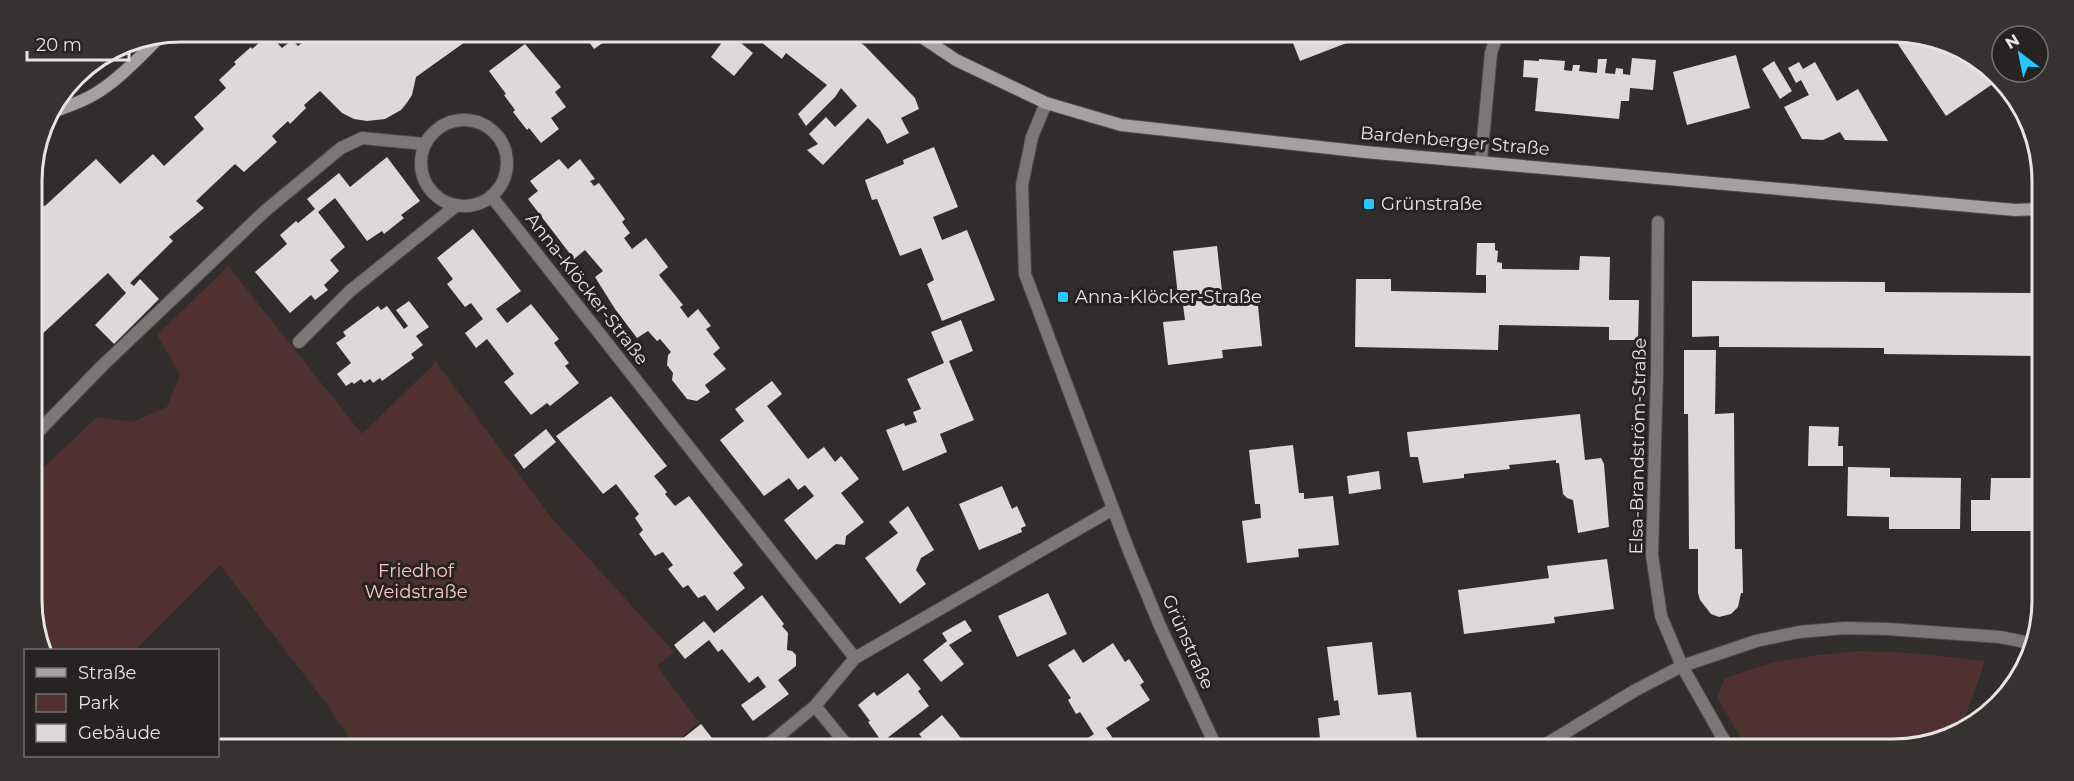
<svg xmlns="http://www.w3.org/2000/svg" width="2074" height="781" font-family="Montserrat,sans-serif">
<rect width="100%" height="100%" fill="#312d2d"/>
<path fill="#4f3132" d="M228 266 362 434 436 362 550 516 674 652 657 666 699 722 667 749H357L325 702 220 565 135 650H45L34 629V477L97 417 133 422 167 407 180 375 157 335Z
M1860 651 1912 653 1985 661 1962 727 1902 749H1747L1717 697 1725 678 1771 663 1818 655Z"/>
<path fill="#ded8d8" d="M315 32H479L416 77 412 95 406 104 401 110 385 119 367 121 354 119 342 113 320 91 304 105 306 108 290 124 288 121 272 136 277 142 244 172 235 164 196 201 204 208 169 237 173 241 130 283 134 286 140 279 159 299 114 344 95 325 126 293 108 273 39 337 33 330 32 201 34 199 42 207 46 205 96 159 120 184 153 154 164 166 204 129 194 117 226 88 219 80 236 64 234 62 251 47 252 49 269 34 282 48 292 40 298 46Z
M582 32H601L607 40 594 49Z
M607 32H627L613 41Z
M768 32H846L865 46 915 98 919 109 901 118 909 133 887 144 880 130 868 118 823 165 807 150 818 144 809 134 826 117 835 127 857 106 841 88 835 97 806 126 798 114 827 85 786 53 782 59 760 41Z
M1194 32H1217L1211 40 1203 42 1197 39Z
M1292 32H1375L1300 61 1291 38 1294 36Z
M1890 32 1940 39 2000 79 1946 116Z
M729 33 753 53 734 76 711 57Z
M525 44 561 87 555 92 566 107 551 118 559 129 541 143 529 128 527 130 513 112 515 110 504 95 506 94 489 71Z
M1736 55 1750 108 1687 125 1673 72Z
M1632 58 1656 60 1653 90 1630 88 1629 101H1621L1619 119 1535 111 1538 78 1523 77 1524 60 1539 61V59L1565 61 1564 70 1572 71 1573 65H1580L1579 71 1597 73 1598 59H1607L1605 73 1615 74 1616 68 1623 69V74L1630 75Z
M1774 61 1792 91 1780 99 1762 69Z
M1799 62 1803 69 1815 62 1837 101 1858 89 1888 141 1845 140 1840 132 1823 140 1802 139 1784 107 1809 95 1801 80 1796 83 1788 68Z
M934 147 958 207 933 217 942 240 967 230 995 300 942 321 927 284 934 280 921 248 900 256 877 199 872 200 865 180 904 164 903 160Z
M387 157 420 201 401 215 404 218 384 234 382 231 367 241 335 198 318 212 345 247 330 260 339 271 324 285 328 290 315 300 311 295 290 313 255 272 287 244 280 235 296 221 298 223 315 209 307 199 339 173 350 187Z
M559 159 568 169 580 159 595 179 590 181 594 186 599 183 625 219 622 222 630 233 624 238 632 249 646 238 668 267 659 275 683 305 680 307 688 318 698 309 711 326 706 329 720 348 713 354 726 369 705 385 710 392 697 401 687 399 672 380 673 373 667 365 668 355 671 352 660 339 657 341 648 331 637 338 615 309 595 277 603 271 585 250 574 259 528 199 538 191 530 181Z
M473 229 521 291 496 309 507 323 531 304 559 339 554 343 569 363 565 366 579 383 550 406 547 403 531 415 504 382 514 374 487 339 476 348 465 333 483 319 471 303 465 307 447 284 453 279 437 258Z
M1477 243H1495V250L1498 251 1497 262 1502 263V269L1579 270 1580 256 1610 257 1609 300H1639L1638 340H1609V327L1499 325 1498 350 1355 347 1356 279H1391V291L1486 293V275H1476Z
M1217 246 1223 300 1257 296 1262 346 1222 350 1223 358 1168 365 1163 322 1185 320 1183 305H1179L1173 251Z
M1692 281 1885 282V292L2039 293V356L1884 354V348L1719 347V336L1692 337Z
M409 301 429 327 416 336 423 345 411 354 414 358 382 381 380 378 373 383 370 379 364 383 361 379 354 384 352 382 346 386 337 374 351 363 336 343 346 336 343 332 378 306 381 310 387 306 404 329 408 326 396 310Z
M961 320 973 351 949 361 974 420 940 434 947 452 903 471 886 430 904 423 905 426 917 422 913 412 921 409 907 379 944 363 931 332Z
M1684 350H1716L1715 414 1734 413 1735 549H1742L1743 593H1741L1738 607 1731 614 1719 617 1711 614 1700 600 1698 593V549H1689L1688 414H1684Z
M772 381 782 394 767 406 808 459 824 447 835 462 841 456 859 479 841 493 864 522 846 536 845 545 836 544 816 560 784 520 814 496 805 485 798 490 789 478 764 496 720 440 744 421 735 409Z
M611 396 667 466 654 476 667 492 665 494 675 506 689 496 743 565 733 573 745 588 717 611 705 595 698 598 688 585 683 588 668 569 673 565 663 552 655 556 639 534 643 530 635 518 639 514 616 484 603 494 556 436Z
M1580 414 1585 460 1601 458 1604 464 1609 527 1578 533 1573 500 1567 498 1563 494 1559 463H1556V460L1509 465 1510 469 1464 474V478L1423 483 1418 457H1410L1407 432Z
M1809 426 1839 427 1838 446H1843V466H1808Z
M546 429 556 442 524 469 514 455Z
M1293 445 1299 493H1304V499L1333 496 1339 545 1298 549 1299 557 1247 563 1242 521 1261 518 1260 504H1255L1249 450Z
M1848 467 1890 468V477L1961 478 1960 529H1889V517L1847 516Z
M1379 471 1381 489 1349 494 1347 476Z
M1991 478H2037L2036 531H1971V500H1990Z
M1002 486 1012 509 1017 506 1026 526 1021 528 1022 532 979 550 959 504Z
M908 506 934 550 921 558 916 570 926 584 900 604 865 558 898 533 889 522Z
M1607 559 1614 609 1554 617 1555 623 1464 634 1458 590 1549 578 1547 566Z
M1048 593 1067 634 1017 657 998 616Z
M762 595 784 624 782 626 788 633 787 650 792 651 796 655V666L778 680 789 694 753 721 741 705 766 687 758 676 749 683 722 649 718 652 709 640 685 659 674 645 704 621 714 633Z
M965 620 972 631 949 645 964 664 941 682 923 660 947 641 942 633Z
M1372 642 1378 695 1411 692 1417 741 1377 746V749H1321L1318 718 1340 715 1338 700 1334 701 1327 647Z
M1113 643 1125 662 1129 659 1144 682 1140 685 1150 700 1106 728 1120 749H1086L1082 742 1094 734 1080 712 1076 714 1068 700 1071 698 1048 665 1074 649 1083 663Z
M908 673 921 689 918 691 929 706 882 742 868 722 870 721 858 705 874 692 877 696Z
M942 715 954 729 969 749H919L926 743 919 734Z
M701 724 719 747 716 749H683L677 743Z
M1160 741 1166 749H1148Z
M801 743 807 749H793Z
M1638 743 1641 749H1628Z"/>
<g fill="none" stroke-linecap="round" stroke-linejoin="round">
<g stroke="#4e4a4a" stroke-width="14">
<path id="lane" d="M1481 161 1491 53 1498 32"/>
</g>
<g stroke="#4e4a4a" stroke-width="14">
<path id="street" d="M1046 103 1032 137 1022 185 1025 274 1129 551 1160 626 1217 749
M421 163a43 43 0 1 1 86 0a43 43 0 1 1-86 0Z
M492 197 855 658 1113 509
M1658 222 1657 372 1652 555 1661 616 1682 666 1729 749
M299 342 350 291 457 205
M33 437 102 366 265 211 341 148 362 138 424 144
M763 749 815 706
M850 749 815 706 855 658
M1538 749 1634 691 1682 666 1756 641 1799 632 1845 628 1888 629 2000 637 2035 644"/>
</g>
<g stroke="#4e4a4a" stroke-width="14">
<path id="secondary" d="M914 32 956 60 1046 103 1121 125 1365 152 2015 210 2041 209
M49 113C64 108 79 103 93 95 118 81 140 56 161 36"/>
</g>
<use href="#lane" stroke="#7a7777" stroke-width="12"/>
<use href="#street" stroke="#7a7777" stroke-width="12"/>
<use href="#secondary" stroke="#a5a1a1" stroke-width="12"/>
</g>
<g fill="#27c8ff" stroke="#272323" stroke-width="2">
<rect x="1363" y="198" width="12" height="12" rx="3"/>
<rect x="1057" y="291" width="12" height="12" rx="3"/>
</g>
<g text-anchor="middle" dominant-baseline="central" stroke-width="6" stroke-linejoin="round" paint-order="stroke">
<g font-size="18" fill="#e7e4e4" stroke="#272323">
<text transform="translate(1455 141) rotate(5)">Bardenberger Straße</text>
<text transform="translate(587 289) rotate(52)">Anna-Klöcker-Straße</text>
<text transform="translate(1638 446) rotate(-89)">Elsa-Brandström-Straße</text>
<text transform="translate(1188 642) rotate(66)">Grünstraße</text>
</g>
<g font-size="18" fill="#e7e4e4" stroke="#272323" text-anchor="start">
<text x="1381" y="204">Grünstraße</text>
<text x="1075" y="297">Anna-Klöcker-Straße</text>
</g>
<g font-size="18" fill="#fdc4c5" stroke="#272323">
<text x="416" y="571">Friedhof<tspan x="416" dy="21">Weidstraße</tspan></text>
</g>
</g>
<path d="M0 0H2074V781H0ZM181 42H1893A139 139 0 0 1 2032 181V600A139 139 0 0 1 1893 739H181A139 139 0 0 1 42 600V181A139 139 0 0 1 181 42Z" fill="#363232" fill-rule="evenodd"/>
<path fill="none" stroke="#e7e4e4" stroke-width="3" d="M181 42H1893A139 139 0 0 1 2032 181V600A139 139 0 0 1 1893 739H181A139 139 0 0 1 42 600V181A139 139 0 0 1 181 42Z"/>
<rect x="24" y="649" width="195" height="108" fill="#272323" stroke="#747070" stroke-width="1.5"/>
<rect x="36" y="668" width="30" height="9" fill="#a5a1a1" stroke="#747070" stroke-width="1.5"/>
<text x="78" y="679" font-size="18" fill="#e7e4e4">Straße</text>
<rect x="36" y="694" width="30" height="18" fill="#4f3132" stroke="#747070" stroke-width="1.5"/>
<text x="78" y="709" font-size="18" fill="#e7e4e4">Park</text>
<rect x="36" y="724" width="30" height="18" fill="#ded8d8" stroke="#747070" stroke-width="1.5"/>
<text x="78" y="739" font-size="18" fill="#e7e4e4">Gebäude</text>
<g transform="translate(2020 54) rotate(328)"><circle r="28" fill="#272323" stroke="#747070" stroke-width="1.5"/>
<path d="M0-4.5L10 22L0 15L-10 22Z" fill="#27c8ff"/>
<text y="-9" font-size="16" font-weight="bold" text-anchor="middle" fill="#e7e4e4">N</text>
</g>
<path d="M27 51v9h102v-9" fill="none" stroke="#e7e4e4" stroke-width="3"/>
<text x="36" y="51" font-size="18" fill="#e7e4e4" stroke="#272323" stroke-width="4.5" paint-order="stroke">20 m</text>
</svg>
